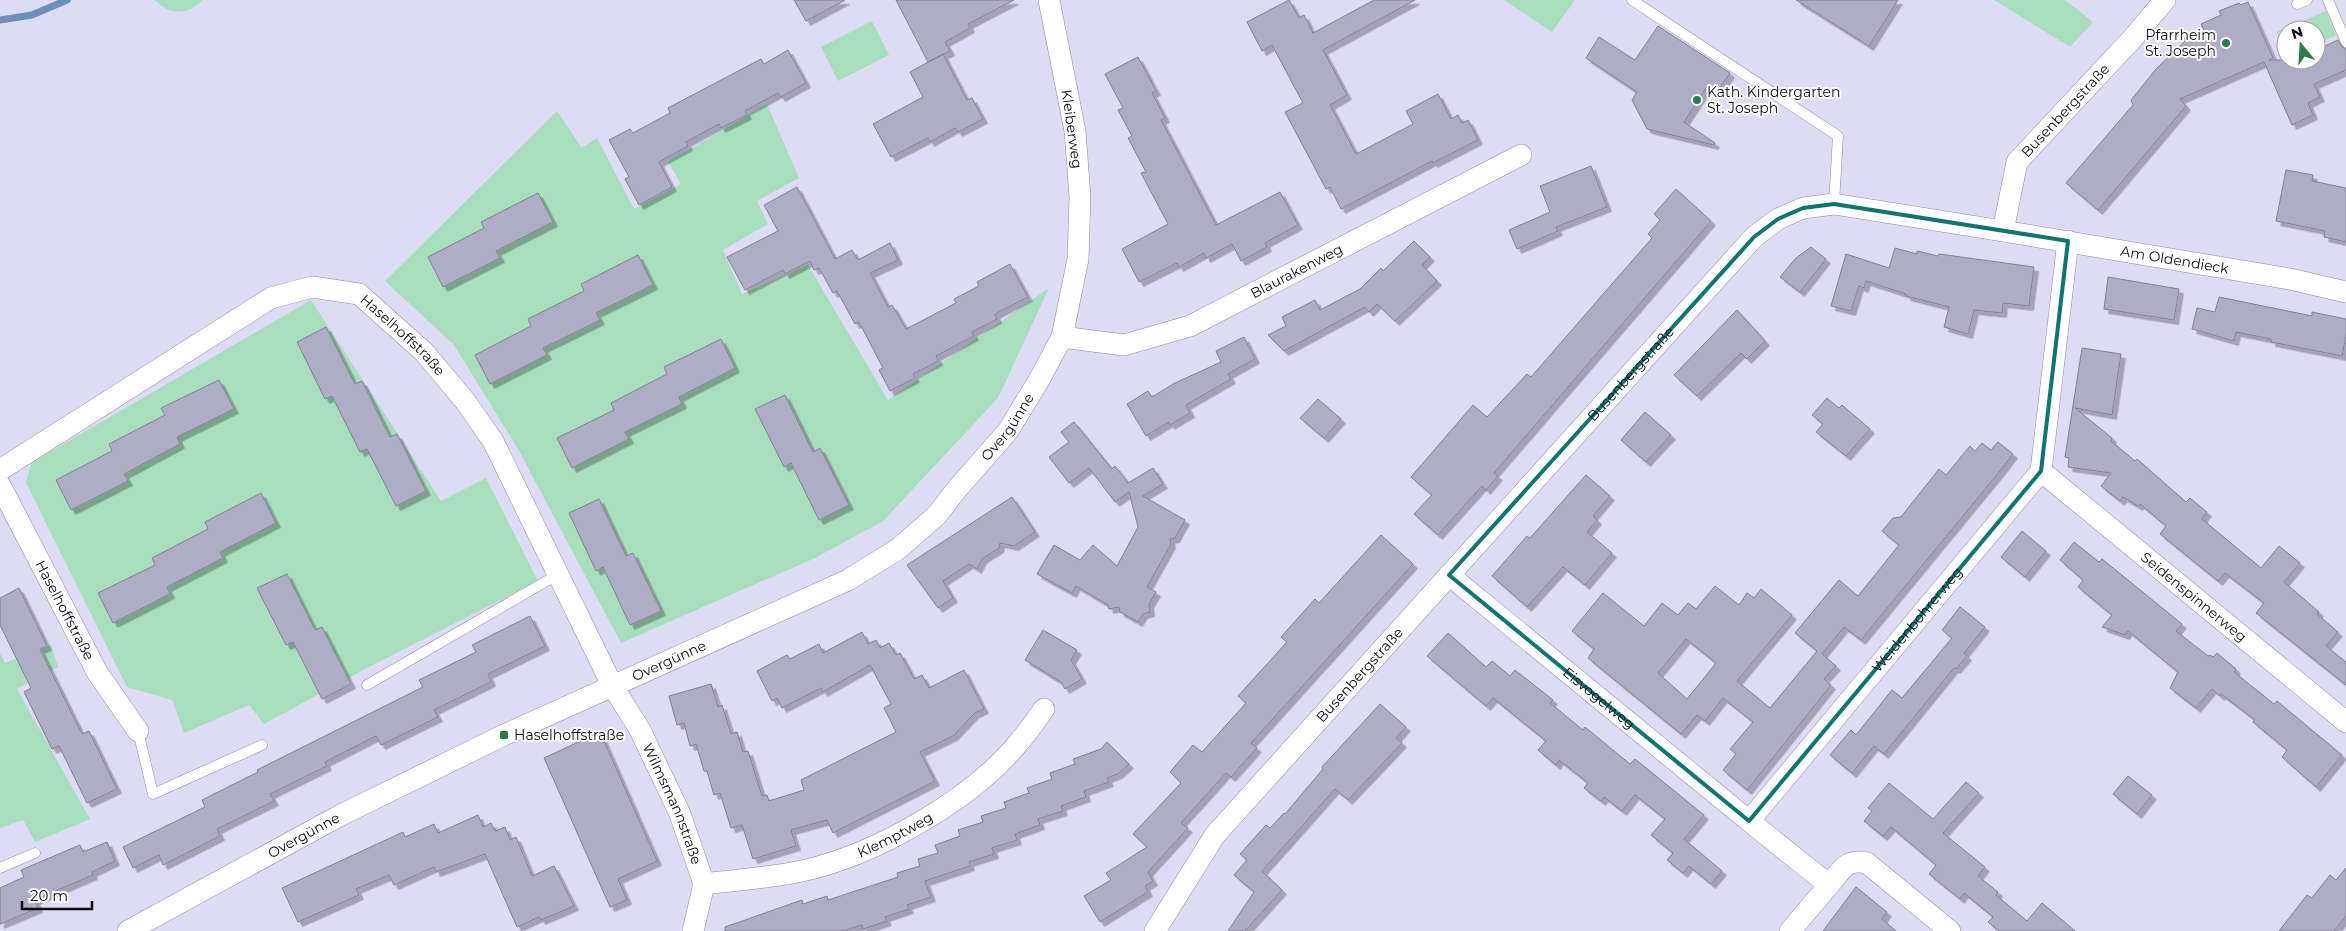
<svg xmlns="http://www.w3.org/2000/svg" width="2346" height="931" font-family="Montserrat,sans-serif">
<defs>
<filter id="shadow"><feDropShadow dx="4.5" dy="4.5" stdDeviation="0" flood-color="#0004"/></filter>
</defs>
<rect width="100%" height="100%" fill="#dedbf4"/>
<path fill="#a8debd" d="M155 0H202C189 16 169 15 155 0Z
M1504 0H1575L1552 32Z
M1994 0H2065L2093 22 2070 47Z
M2326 11 2336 35 2316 45V30H2286V48H2283L2277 32Z
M872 21 889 55 838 81 821 47Z
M767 104 799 178 757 201 768 224 723 250 742 294 808 265 888 400 1049 288 998 398 883 521 815 558 621 643 518 449 454 345 385 281 557 111 582 148 597 138 634 209 681 184 668 162Z
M311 300 441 501 486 478 538 581 369 667 264 724 249 705 184 733 172 700 127 687 26 483 31 463Z
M51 645 58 667 17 689 90 819 35 842 23 820 0 828V653L5 663Z"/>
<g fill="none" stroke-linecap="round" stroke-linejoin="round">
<path stroke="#6b8fb7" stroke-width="7" d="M0 20 32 15 67 0"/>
</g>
<path fill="#afadc4" stroke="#828096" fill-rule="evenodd" filter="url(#shadow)" d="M794 0H845L806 21Z
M896 0H1014L968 24 970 28 945 42 950 51 928 62Z
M1289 0 1299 18 1304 15 1313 33 1374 0H1415L1323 50 1347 95 1330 105 1356 154 1413 124 1406 111 1438 94 1451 119 1458 115 1462 123 1468 120 1478 140 1433 163 1432 161 1341 209 1330 187 1326 189 1285 112 1303 103 1272 45 1262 51 1247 22Z
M1796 0H1898L1869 46Z
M2248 2 2273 58 2269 60H2316V50L2338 40 2342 47 2346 49V70L2314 84 2320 97 2308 103 2313 115 2292 125 2264 62 2180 99 2186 106 2098 210 2066 183 2133 105 2131 100 2156 69 2185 41 2184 38 2204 30 2201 24 2221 15 2219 11 2239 3 2241 5Z
M1658 26 1730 73 1718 91 1708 85 1684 122 1715 143 1714 145 1647 129 1632 100 1637 92 1586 58 1599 37 1635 60Z
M788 50 806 83 781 97 778 93 745 111 747 115 721 128 719 124 686 142 688 146 659 162 672 187 639 205 625 179 629 177 609 140 630 129 633 133 670 113 668 108 761 59 764 64Z
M943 54 967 100 972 98 983 119 958 132 955 128 930 142 928 138 891 157 873 124 923 97 910 72Z
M1138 57 1156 91 1152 93 1165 118 1161 120 1216 225 1280 192 1298 225 1265 243 1267 247 1241 261 1232 244 1206 258 1204 253 1179 267 1177 263 1139 282 1122 249 1168 224 1141 173 1146 172 1128 138 1132 136 1118 110 1123 108 1105 74Z
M1591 166 1607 207 1556 227 1558 231 1517 249 1509 230 1550 212 1540 186Z
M2286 170 2313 175 2312 181 2346 188V242L2324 237 2325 231 2276 221Z
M797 187 835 259 852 250 858 260 890 243 898 260 870 273 888 307 892 305 906 329 956 303 954 299 979 286 977 282 1010 264 1028 297 995 314 997 319 972 332 974 336 936 356 938 361 913 374 915 378 890 391 879 370 883 368 859 322 855 324 837 291 833 293 819 268 814 270 810 261 785 274 783 270 745 290 727 257 778 231 764 205Z
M1676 189 1711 221 1494 473 1498 476 1486 490 1482 486 1438 535 1414 514 1432 495 1411 477 1473 405 1487 417 1527 374 1531 377 1652 238 1648 234 1660 220 1654 214Z
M538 193 553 222 496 251 500 258 443 287 428 257 484 228 481 222Z
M1414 241 1430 257 1422 265 1437 281 1395 321 1377 304 1369 312 1365 307 1284 351 1268 335 1286 326 1282 317 1315 300 1320 310 1360 289 1381 268 1383 271Z
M1811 247 1826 259 1800 292 1780 277 1796 258Z
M1895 248 1917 254V251L1938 256 1939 254 2034 267 2029 306 2003 303 2002 313 1974 310 1968 334 1944 327 1949 307 1906 296V294L1866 281 1864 288 1859 286 1851 311 1831 306 1846 254 1889 268Z
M638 255 653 285 596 313 600 320 543 348 547 355 490 384 475 355 531 326 528 319 584 291 581 284Z
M2108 277 2179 289 2174 320 2104 309Z
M2219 297 2312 316V312L2346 319V335L2342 356 2271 342V339L2236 332 2234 341 2192 329 2197 308 2215 312Z
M1737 310 1765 341 1747 359 1741 353 1697 396 1674 375Z
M326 327 355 384 362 381 390 437 397 434 426 491 396 506 367 449 360 452 332 396 325 399 297 342Z
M1244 337 1255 359 1228 374 1231 379 1186 405 1190 413 1170 425 1169 422 1146 436 1127 404 1148 391 1152 397 1173 384 1221 362 1216 351Z
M721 339 735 368 679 397 682 404 625 432 629 439 572 468 557 438 614 410 611 403 667 374 664 367Z
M2082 348 2121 354 2112 415 2075 408 2112 438 2111 441 2135 461 2137 459 2186 502 2190 498 2207 512 2202 519 2261 568 2279 546 2300 563 2284 582 2319 612 2317 614 2338 632 2326 646 2346 662V685L2256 613 2264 603 2225 573 2218 581 2160 534 2166 526 2140 504 2138 506 2123 497 2120 501 2101 486 2111 473 2068 467 2069 458 2065 457Z
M219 380 234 409 177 437 180 444 124 474 128 481 71 510 56 480 112 451 109 444 165 415 161 408Z
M785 395 813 452 820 448 849 505 819 520 791 463 784 467 755 409Z
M1827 398 1839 408 1842 405 1870 429 1846 456 1816 432 1823 424 1812 415Z
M1318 399 1341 419 1324 438 1300 418Z
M1645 412 1671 435 1646 462 1621 440Z
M1074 422 1112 469 1115 466 1128 483 1153 468 1163 484 1143 496 1185 520 1175 538 1170 539 1171 544 1147 587 1156 592 1149 604 1150 612 1143 614 1138 622 1120 612 1119 607 1109 609 1108 605 1076 586 1072 593 1037 574 1054 545 1080 560 1093 545 1117 566 1138 527 1129 492 1115 502 1089 468 1069 483 1049 457 1069 442 1061 432Z
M1998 442 2013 454 2000 471 1861 640 1844 627 1822 654 1836 666 1824 679 1831 685 1747 790 1723 770 1736 754 1730 749 1753 722 1723 698 1705 721 1697 715 1681 734 1588 658 1594 649 1572 631 1603 593 1644 626 1662 603 1678 615 1688 603 1696 609 1715 586 1739 605 1747 593 1754 598 1761 589 1792 615 1737 681 1770 708 1817 651 1795 633 1839 580 1858 596 1899 545 1882 531 1893 518 1901 517 1939 469 1946 475 1970 446 1975 451 1982 443 1991 450ZM1686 639 1716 663 1687 699 1658 673Z
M1586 475 1610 496 1593 516 1597 520 1587 532 1612 553 1585 585 1563 567 1527 607 1492 576 1527 536 1530 538Z
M261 493 276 523 220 552 223 558 167 587 170 594 113 623 98 593 155 565 152 558 208 529 205 522Z
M1012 497 1035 532 1014 546 1000 543 999 548 982 559 977 569 969 564 943 581 953 598 938 608 907 565Z
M599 499 626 556 633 553 661 611 630 625 603 567 596 571 569 513Z
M2022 531 2046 551 2025 577 2001 557Z
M1381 535 1413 564 1251 743 1257 748 1231 777 1226 773 1181 823 1188 828 1148 872 1153 881 1145 886 1148 892 1100 922 1084 896 1111 880 1106 873 1147 847 1133 834 1181 783 1170 772 1193 745 1202 752 1246 703 1238 696 1287 642 1281 637 1315 599 1319 603Z
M2074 542 2099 562 2102 559 2182 624 2176 631 2208 656 2210 655 2213 657 2217 653 2236 669 2234 672 2274 704 2277 701 2342 755 2316 787 2282 757 2287 750 2253 722 2255 720 2221 694 2220 696 2212 689 2196 708 2170 688 2178 672 2128 631 2125 635 2102 627 2112 615 2078 587 2083 580 2060 560Z
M287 574 315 630 322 627 351 684 322 699 293 642 286 645 257 588Z
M19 588 47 646 40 649 82 734 89 731 117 789 87 803 59 746 52 749 24 692 31 688 0 625V598Z
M1960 607 1985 627 1964 653 1967 656 1956 669 1954 668 1884 754 1874 746 1852 773 1830 755 1851 730 1856 735 1892 690 1902 698 1952 638 1942 630Z
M530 616 545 646 488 674 491 682 434 710 438 717 381 745 376 736 325 762 327 766 270 794 274 801 217 829 220 836 163 865 159 855 133 868 123 847 205 807 202 800 258 772 257 770 423 687 419 680 476 652 472 645Z
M1043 630 1077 650 1071 660 1082 679 1065 689 1061 682 1025 660Z
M862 632 868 644 876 640 880 648 889 643 896 655 900 653 914 679 922 675 929 688 964 670 984 709 975 713 953 736 920 752 935 781 833 833 827 820 791 830 796 846 753 859 742 825 731 828 720 793 714 795 707 771H704L696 744 690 746 684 723 677 725 669 696 711 684 718 707 722 705 731 734 737 732 743 752 748 751 762 796 767 795 769 801 804 790 801 780 896 732 884 708 891 704 870 665 823 692 821 688 782 708 777 698 772 701 757 671 787 655 790 659 819 644 823 653Z
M1448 633 1486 667 1492 661 1510 676 1515 670 1553 700 1550 703 1583 730 1585 727 1630 764 1635 759 1704 815 1684 839 1722 871 1711 884 1689 866 1683 873 1667 860 1673 853 1651 835 1665 819 1635 795 1622 811 1604 797 1601 801 1584 788 1588 783 1559 760 1556 765 1538 750 1546 741 1493 698 1486 706 1427 656Z
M1380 704 1406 727 1396 738 1402 743 1348 800 1335 789 1262 871 1282 890 1245 931H1228L1254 892 1234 875 1247 860 1240 854 1266 825 1270 828 1284 813 1285 814 1323 769 1322 767Z
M600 732 657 861 618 879 627 900 610 907 544 758Z
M1107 742 1129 764 1118 774 1107 778 1109 782 1084 791 1086 797 1061 806 1063 811 1038 819 1040 825 1015 834 1017 840 992 848 994 854 969 862 970 866 925 881 931 897 907 905 909 909 885 917 887 921 863 929 862 925 842 931H725V927L802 900 803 904 827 896 828 900 898 877 897 873 920 866 918 859 938 853 935 845 960 836 958 830 983 822 981 816 1006 808 1004 802 1029 793 1027 788 1052 779 1050 773 1075 764 1073 759 1101 749Z
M2128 776 2152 795 2137 814 2113 794Z
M1966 782 1979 793 1943 833 1985 867 1978 876 1998 892 1996 895 2027 921 2042 903 2075 931H1999L1988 922 1993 917 1964 893 1960 899 1929 874 1936 865 1891 827 1883 836 1864 821 1872 811 1868 808 1889 783 1933 819Z
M478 815 483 827 491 823 495 831 505 827 510 840 516 837 532 876 554 866 574 906 541 920 539 917 517 927 485 854 436 872 434 867 394 885 389 875 356 889 359 895 298 922 282 888 403 832 405 837 434 824 438 833Z
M107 842 115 861 92 872 93 875 35 900 38 908 0 924V888L24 877 21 870 80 845 83 852Z
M2346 868V916L2334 931H2279L2307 895 2312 898 2330 875 2336 880Z
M1856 887 1887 912 1882 919 1896 931H1823Z"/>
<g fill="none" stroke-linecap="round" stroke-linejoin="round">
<g stroke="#8f8ca3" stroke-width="11">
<path id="lane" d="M1632 0 1838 136 1834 204
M2328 0 2346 42
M2297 4 2307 0
M367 685 557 575
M138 731 153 794 262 745
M0 868 35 853"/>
</g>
<g stroke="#8f8ca3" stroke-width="22">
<g id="street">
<path id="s1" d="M2003 231 2290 279 2346 292"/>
<path id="s2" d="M1062 337 1124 345 1190 326 1521 155"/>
<path id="s3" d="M0 470 271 298 312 287 359 294 424 352 465 401 493 441 612 685 640 730 680 814 704 884 693 931"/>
<path id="s4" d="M2041 471 2346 722"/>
<path id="s5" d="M0 485 97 672 138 731"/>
<path id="s6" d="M1449 575 1749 821"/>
<path id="s7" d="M704 884C736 880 770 878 802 871 875 855 972 800 1019 742 1028 732 1036 720 1044 709"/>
<path d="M1829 885C1842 870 1846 858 1867 863L1950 931"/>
<path id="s8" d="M128 931 341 815 504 735 848 580 898 549 937 515 957 489 1008 431 1039 380 1062 337 1078 259 1080 197 1075 131 1049 0"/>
<path id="s9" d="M1155 931 1215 835 1754 237 1778 219 1803 208 1834 204 2003 231 2017 162 2132 39 2165 0"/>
<path id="s10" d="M1790 931 1829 885 1749 821 2041 471 2068 241"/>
</g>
</g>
<use href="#lane" stroke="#fff" stroke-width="10"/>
<use href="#street" stroke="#fff" stroke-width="21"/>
</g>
<path fill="none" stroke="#0f766e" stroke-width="4" stroke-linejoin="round" d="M1834 204 2068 241 2041 471 1749 821 1449 575 1754 237 1778 219 1803 208Z"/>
<g fill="#2c7b4b" stroke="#fff" stroke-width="2">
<circle cx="2226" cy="43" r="5"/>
<circle cx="1697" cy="100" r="5"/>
<rect x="499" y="730" width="10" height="10" rx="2.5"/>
</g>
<g text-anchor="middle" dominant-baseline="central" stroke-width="4" stroke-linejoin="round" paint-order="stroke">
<g font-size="14" fill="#0c0b13" stroke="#fff" text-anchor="start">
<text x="2216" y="35" text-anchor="end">Pfarrheim<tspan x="2216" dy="16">St. Joseph</tspan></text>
<text x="1707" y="92">Kath. Kindergarten<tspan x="1707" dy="16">St. Joseph</tspan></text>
<text x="514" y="735">Haselhoffstraße</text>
</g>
<g font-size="14" fill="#0c0b13" stroke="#fff">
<text stroke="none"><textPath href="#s9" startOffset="1319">Busenbergstraße</textPath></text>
<text transform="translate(1072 129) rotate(82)">Kleiberweg</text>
<text stroke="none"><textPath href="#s1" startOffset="174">Am Oldendieck</textPath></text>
<text stroke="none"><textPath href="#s2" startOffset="251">Blaurakenweg</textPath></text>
<text stroke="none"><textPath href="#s3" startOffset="471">Haselhoffstraße</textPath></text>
<text stroke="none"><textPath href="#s9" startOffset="734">Busenbergstraße</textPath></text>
<text stroke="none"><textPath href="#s8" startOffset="1025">Overgünne</textPath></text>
<text stroke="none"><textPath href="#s4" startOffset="198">Seidenspinnerweg</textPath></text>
<text stroke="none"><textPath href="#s5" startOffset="141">Haselhoffstraße</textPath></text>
<text stroke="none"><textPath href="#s10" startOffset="425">Weidenbohrerweg</textPath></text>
<text stroke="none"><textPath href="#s8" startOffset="605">Overgünne</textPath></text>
<text stroke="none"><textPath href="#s9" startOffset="329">Busenbergstraße</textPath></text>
<text stroke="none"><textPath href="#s6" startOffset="194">Eisvogelweg</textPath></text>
<text stroke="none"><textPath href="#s3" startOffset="1016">Wilmsmannstraße</textPath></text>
<text stroke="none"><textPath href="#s7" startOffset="199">Klemptweg</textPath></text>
<text stroke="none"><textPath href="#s8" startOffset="200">Overgünne</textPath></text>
</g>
</g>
<g transform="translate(2301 45) rotate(342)"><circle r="24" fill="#ffffff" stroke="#9e9da1"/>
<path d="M0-4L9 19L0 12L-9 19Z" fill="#2c7b4b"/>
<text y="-8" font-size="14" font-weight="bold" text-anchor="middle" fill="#0c0b13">N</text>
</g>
<path d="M22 901v8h70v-8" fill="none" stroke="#0c0b13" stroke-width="2.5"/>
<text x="30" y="901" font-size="15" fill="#0c0b13" stroke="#ffffff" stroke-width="4" paint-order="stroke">20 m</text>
</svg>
